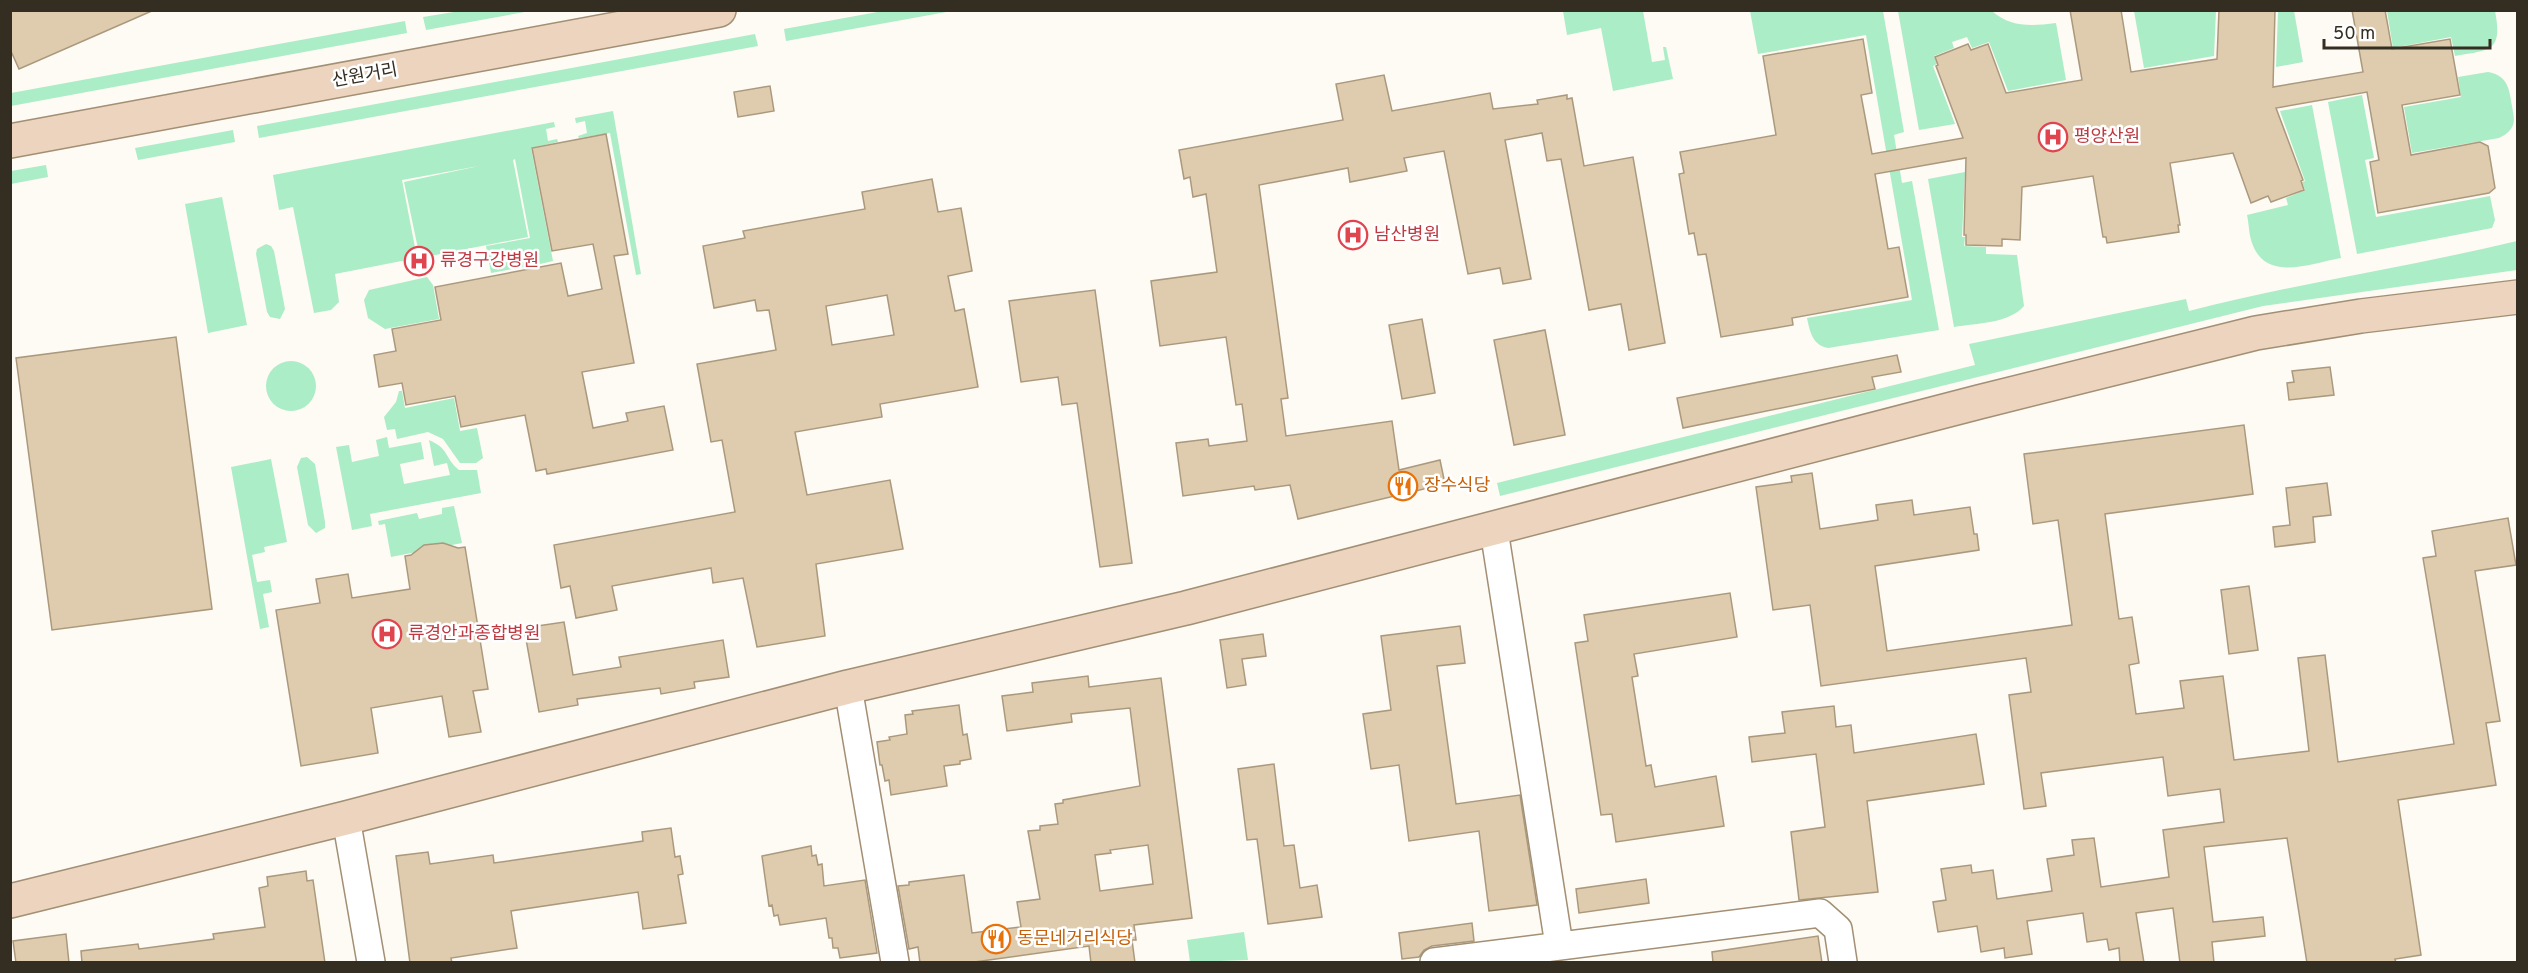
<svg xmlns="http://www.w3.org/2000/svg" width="2528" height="973" font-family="Overpass,'Noto Sans KR',sans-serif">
<rect width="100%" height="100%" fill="#fefaf4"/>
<path fill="#abedc7" d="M460 11V10L530 11 426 30 423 17Z
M883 11H952L786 41 784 29Z
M1563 11H1643L1652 62 1665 60 1663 47H1666L1673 79 1613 91 1601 28 1567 35Z
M1750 11H1883L1904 132 1894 135 1902 183 1912 181 1939 330 1828 348C1813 345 1810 333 1807 318L1912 300 1866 35 1758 54Z
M1898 11H1992C2011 28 2032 26 2056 23L2066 80 2008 91 1989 42 1972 48 1967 37 1952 42 1954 48 1934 56 1937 64 1933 66 1955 124 1919 130Z
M2134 11H2216L2214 56 2144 68Z
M2278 11H2294L2303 62 2276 67Z
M2387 11H2495C2503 52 2490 50 2455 56L2451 37 2393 48Z
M405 21 407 33 11 106V93Z
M755 34 758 46 259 138 257 126Z
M2488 72C2508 76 2509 88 2512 106 2513 113 2515 119 2513 125 2510 132 2505 135 2499 138L2412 153 2404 107 2461 97 2458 77Z
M2362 95 2374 158 2365 160 2376 217 2490 196 2495 220 2492 228 2357 254 2328 102Z
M2312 105 2341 258C2311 263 2266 283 2252 243 2249 235 2249 224 2247 215L2288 205 2286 198 2305 190 2302 182 2305 181 2280 111Z
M613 111 641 274 636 275 610 133 579 138 578 136 587 133 585 121 576 123 575 118Z
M554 122 555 127 546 129 548 141 557 139 558 142 531 148 553 261 540 264 538 258 527 260 528 266 491 273 486 246 530 238 515 159 513 160 528 237 420 258 404 182 479 166 402 180 417 258 335 274 339 302 331 310 314 313 293 207 279 210 273 175Z
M233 130 235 142 138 160 135 148Z
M46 165 48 177 11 184V171Z
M1965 172 1962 237H1965L1964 246 1986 247V254L2017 255 2024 306C2008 324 1977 323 1954 327L1928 179Z
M222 197 247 325 208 333 185 204Z
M2517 241V270L2263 306 1500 496 1497 483 1975 365 1969 344 2186 299 2189 311C2298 283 2409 267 2517 241Z
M266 244 271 246 274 251 285 309 280 319 270 317 267 312 256 254 257 249Z
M427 277 433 285 439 319 385 329 368 318 364 300 369 290Z
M266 386a25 25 0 1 1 50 0a25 25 0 1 1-50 0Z
M399 391H402L405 408 454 398 460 431 477 428 483 458 476 463H460L443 439 428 432 397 439 395 429 387 430 384 417 396 402Z
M387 437 389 448 421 442 424 459 400 464 404 484 450 475 447 463 434 466 429 440C450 449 444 458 459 470H477L481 493 370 514 372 526 352 530 336 447 349 445 352 462 379 456 376 440Z
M307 457 315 464 325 522V528L316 533 308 525 297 467 301 458Z
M271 459 287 542 264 547 265 552 252 555 257 582 270 580 272 592 263 594 269 627 260 629 231 467Z
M454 506 462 543 391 557 385 524 379 525 378 521 417 513 419 519 442 514V508Z
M1244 932 1248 960 1190 962 1187 940Z"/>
<path fill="#dfccaf" stroke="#ab997d" stroke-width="1.5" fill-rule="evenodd" d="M10 10H154L19 69 10 49Z
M2070 10H2121L2131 72 2217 59 2219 10H2275L2273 87 2363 72 2352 10H2385L2392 49 2450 39 2460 95 2402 105 2411 155 2480 142 2488 146 2495 188 2489 193 2378 213 2370 162 2379 160 2367 92 2276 108 2303 180 2301 181 2304 190 2271 202 2268 196 2251 203 2233 153 2170 163 2180 225H2178L2179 232 2107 243 2106 237H2103L2093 176 2022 187 2020 240 2002 239V246L1966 245V235H1964L1966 158 1875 174 1888 249 1899 247 1908 297 1792 318 1793 325 1721 337 1706 254 1698 255 1694 233 1689 234 1679 174 1684 173 1680 152 1776 135 1763 56 1863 39 1872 93 1861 95 1872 154 1963 138 1936 66 1938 65 1935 57 1968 44 1971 50 1988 44 2006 93 2082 80Z
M1384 75 1392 111 1490 93 1493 109 1538 104 1537 100 1567 95V99L1572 98 1584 166 1633 157 1665 343 1629 350 1621 304 1589 310 1561 159 1547 161 1542 133 1505 140 1531 279 1503 284 1500 268 1468 274 1444 151 1404 158 1407 171 1350 182 1348 168 1259 185 1288 398 1281 399 1286 436 1392 421 1399 470 1440 460 1445 484 1298 519 1290 485 1255 490 1254 486 1183 496 1176 443 1208 439 1209 446 1247 441 1242 404 1236 405 1226 337 1160 346 1151 281 1217 272 1206 194 1193 197 1190 177 1184 179 1179 150 1343 120 1336 84Z
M770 86 774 111 738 117 734 92Z
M606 134 628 254 614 256 634 363 582 372 593 428 628 421 626 413 664 406 673 450 547 474 546 469 536 471 525 415 461 427 455 396 406 405 402 383 379 387 374 355 396 351 392 329 441 320 435 287 561 263 568 296 602 289 593 244 552 251 532 148Z
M932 179 938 212 961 208 972 271 948 276 955 311 964 309 978 387 880 404 882 417 795 432 807 495 890 480 903 549 816 564 825 636 757 647 743 578 713 583 711 568 612 586 617 610 576 618 570 586 561 588 554 545 735 512 722 440 711 442 697 364 776 350 769 310 757 311 755 300 714 308 703 246 745 238 743 231 865 209 862 192ZM887 295 894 335 832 345 826 306Z
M1095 290 1132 563 1100 567 1077 403 1062 405 1058 377 1021 382 1009 301Z
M1422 319 1435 393 1402 399 1389 325Z
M1545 330 1565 435 1514 445 1494 340Z
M176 337 212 609 52 630 16 358Z
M1897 355 1901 372 1872 377 1875 389 1683 428 1677 398Z
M2330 367 2334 395 2289 400 2287 383 2294 382 2292 371Z
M2244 425 2253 494 2105 514 2119 619 2132 617 2139 663 2129 665 2136 714 2184 708 2180 681 2223 676 2234 760 2309 751 2298 658 2325 655 2338 762 2454 744 2423 558 2436 556 2432 531 2508 518 2516 565 2475 571 2500 721 2486 723 2496 785 2398 800 2421 955 2395 959 2396 963H2307L2287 838 2204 847 2213 922 2263 917 2265 936 2212 942 2214 963H2180L2173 908 2136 913 2144 963H2120L2119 948 2109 950 2107 939 2087 942 2083 913 2027 921 2032 954 2005 958 2004 948 1981 952 1977 926 1938 932 1933 902 1946 900 1941 869 1971 865 1972 873 1993 870 1997 899 2052 891 2047 859 2074 855 2072 840 2094 838 2101 887 2169 877 2163 830 2224 822 2220 789 2168 796 2163 757 2041 773 2046 806 2024 809 2009 695 2031 692 2026 658 1821 686 1810 605 1773 610 1756 487 1792 482 1791 476 1812 473 1820 529 1878 520 1876 505 1912 500 1914 515 1970 507 1974 534H1977L1979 550 1875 566 1887 651 2072 625 2058 520 2033 524 2024 454Z
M2327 483 2331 515 2313 517 2315 542 2275 547 2273 527 2290 525 2286 488Z
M443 543 458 548 465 547 488 689 473 691 481 732 449 737 442 696 371 708 378 753 301 766 276 610 320 603 316 579 348 574 352 598 410 589 405 556 411 555 424 545Z
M2249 586 2258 650 2229 654 2221 590Z
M1730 593 1737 637 1634 654 1638 676 1632 677 1646 766 1651 765 1655 787 1716 776 1724 826 1616 842 1612 814 1601 815 1575 643 1588 641 1584 615Z
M564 622 573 675 621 667 619 657 723 640 729 677 694 682 695 688 661 694 660 688 577 699 578 705 539 712 524 628Z
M1460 626 1465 663 1437 666 1456 804 1520 795 1537 905 1489 911 1479 831 1409 841 1399 765 1371 769 1363 714 1391 710 1381 636Z
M1263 634 1266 656 1242 659 1246 685 1227 688 1220 640Z
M1088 676 1089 687 1161 678 1192 918 1134 925 1136 940H1132L1135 963H1091L1089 946 967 963H920L918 947 909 949 898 886 909 885V882L964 875 972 933 1021 927 1017 902 1040 899 1028 831 1040 830V826L1058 824 1055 804 1063 803V800L1140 786 1130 708 1071 714 1072 722 1007 731 1002 696 1033 692 1032 683ZM1148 845 1153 884 1100 891 1095 855 1111 853 1110 850Z
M959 705 963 735 967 734 971 759 960 761V764L944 766 947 786 891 795 889 780 885 781 882 765H880L877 742 890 740 889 737 907 734 905 715 913 714 912 711Z
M1834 706 1836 727 1851 725 1854 753 1976 734 1984 784 1867 801 1878 892 1799 900 1791 832 1825 827 1816 754 1752 762 1749 737 1785 733 1782 712Z
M1274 764 1284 846 1294 845 1300 888 1317 885 1322 917 1268 924 1257 839 1247 840 1238 769Z
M671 828 675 857 680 856 683 874 678 875 686 923 643 929 638 892 511 911 517 948 451 958 452 963H410L396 856 428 852 430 864 493 855 494 863 643 841 642 832Z
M811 846 812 856 816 855 818 865 822 864 824 886 865 880 877 953 840 958 838 948H833L832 938H829L826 918 780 925 778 915 774 916 772 905 769 906 762 856Z
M306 871 307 881 313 880 325 963H82L81 951 138 944 139 949 214 939 213 934 265 927 259 888 268 886 267 877Z
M1646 879 1649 903 1579 913 1576 889Z
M1472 923 1474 941 1432 946 1424 950 1419 957 1402 959 1399 933Z
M66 934 69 963H16L13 941Z
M1818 936 1822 963H1713L1712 952Z"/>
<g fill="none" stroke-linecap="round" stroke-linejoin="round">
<g stroke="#a28f74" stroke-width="30">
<path id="street" d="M1494 530 1559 945
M848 687 895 962
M346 818 371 962
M1434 962 1820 913 1838 929 1843 962"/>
</g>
<g stroke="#a28f74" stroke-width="36">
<path id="secondary" d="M10 141 719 10
M10 901 346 818 848 687 1186 608 1979 402 2256 333 2361 316 2518 297"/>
</g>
<use href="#street" stroke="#fff" stroke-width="27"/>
<use href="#secondary" stroke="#ecd4be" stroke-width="33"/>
</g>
<defs>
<g id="hospital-ring" transform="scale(1.5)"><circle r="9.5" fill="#fff" stroke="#e0444e" stroke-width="1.5"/><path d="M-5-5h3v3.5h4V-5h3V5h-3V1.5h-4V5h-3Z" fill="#e0444e"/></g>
<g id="restaurant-ring" transform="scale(1.5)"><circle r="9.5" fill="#fff" stroke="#e8710a" stroke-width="1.5"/><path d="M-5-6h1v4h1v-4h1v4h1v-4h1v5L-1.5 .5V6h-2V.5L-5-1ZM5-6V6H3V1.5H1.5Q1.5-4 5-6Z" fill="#e8710a"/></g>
</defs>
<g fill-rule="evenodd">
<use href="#hospital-ring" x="2053" y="137"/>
<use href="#hospital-ring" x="1353" y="235"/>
<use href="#hospital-ring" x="419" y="261"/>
<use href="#restaurant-ring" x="1403" y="486"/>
<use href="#hospital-ring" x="387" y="634"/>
<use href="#restaurant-ring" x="996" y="939"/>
</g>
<g text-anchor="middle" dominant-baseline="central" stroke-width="5" stroke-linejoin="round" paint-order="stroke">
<g font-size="18" fill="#342d21" stroke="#fff">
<text transform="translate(365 76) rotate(-10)">산원거리</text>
</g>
<g font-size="18" fill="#be3a42" stroke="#fff" text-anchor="start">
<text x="2074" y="137">평양산원</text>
<text x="1374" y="235">남산병원</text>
<text x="440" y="261">류경구강병원</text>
<text x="408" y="634">류경안과종합병원</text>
</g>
<g font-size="18" fill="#c56008" stroke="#fff" text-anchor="start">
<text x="1424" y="486">장수식당</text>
<text x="1017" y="939">동문네거리식당</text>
</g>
</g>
<rect width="2528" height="973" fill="none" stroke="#342d21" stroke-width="24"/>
<path d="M2324 39v9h166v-9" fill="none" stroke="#342d21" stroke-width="3"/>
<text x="2333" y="39" font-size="18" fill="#342d21" stroke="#ffffff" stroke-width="4.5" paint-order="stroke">50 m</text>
</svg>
